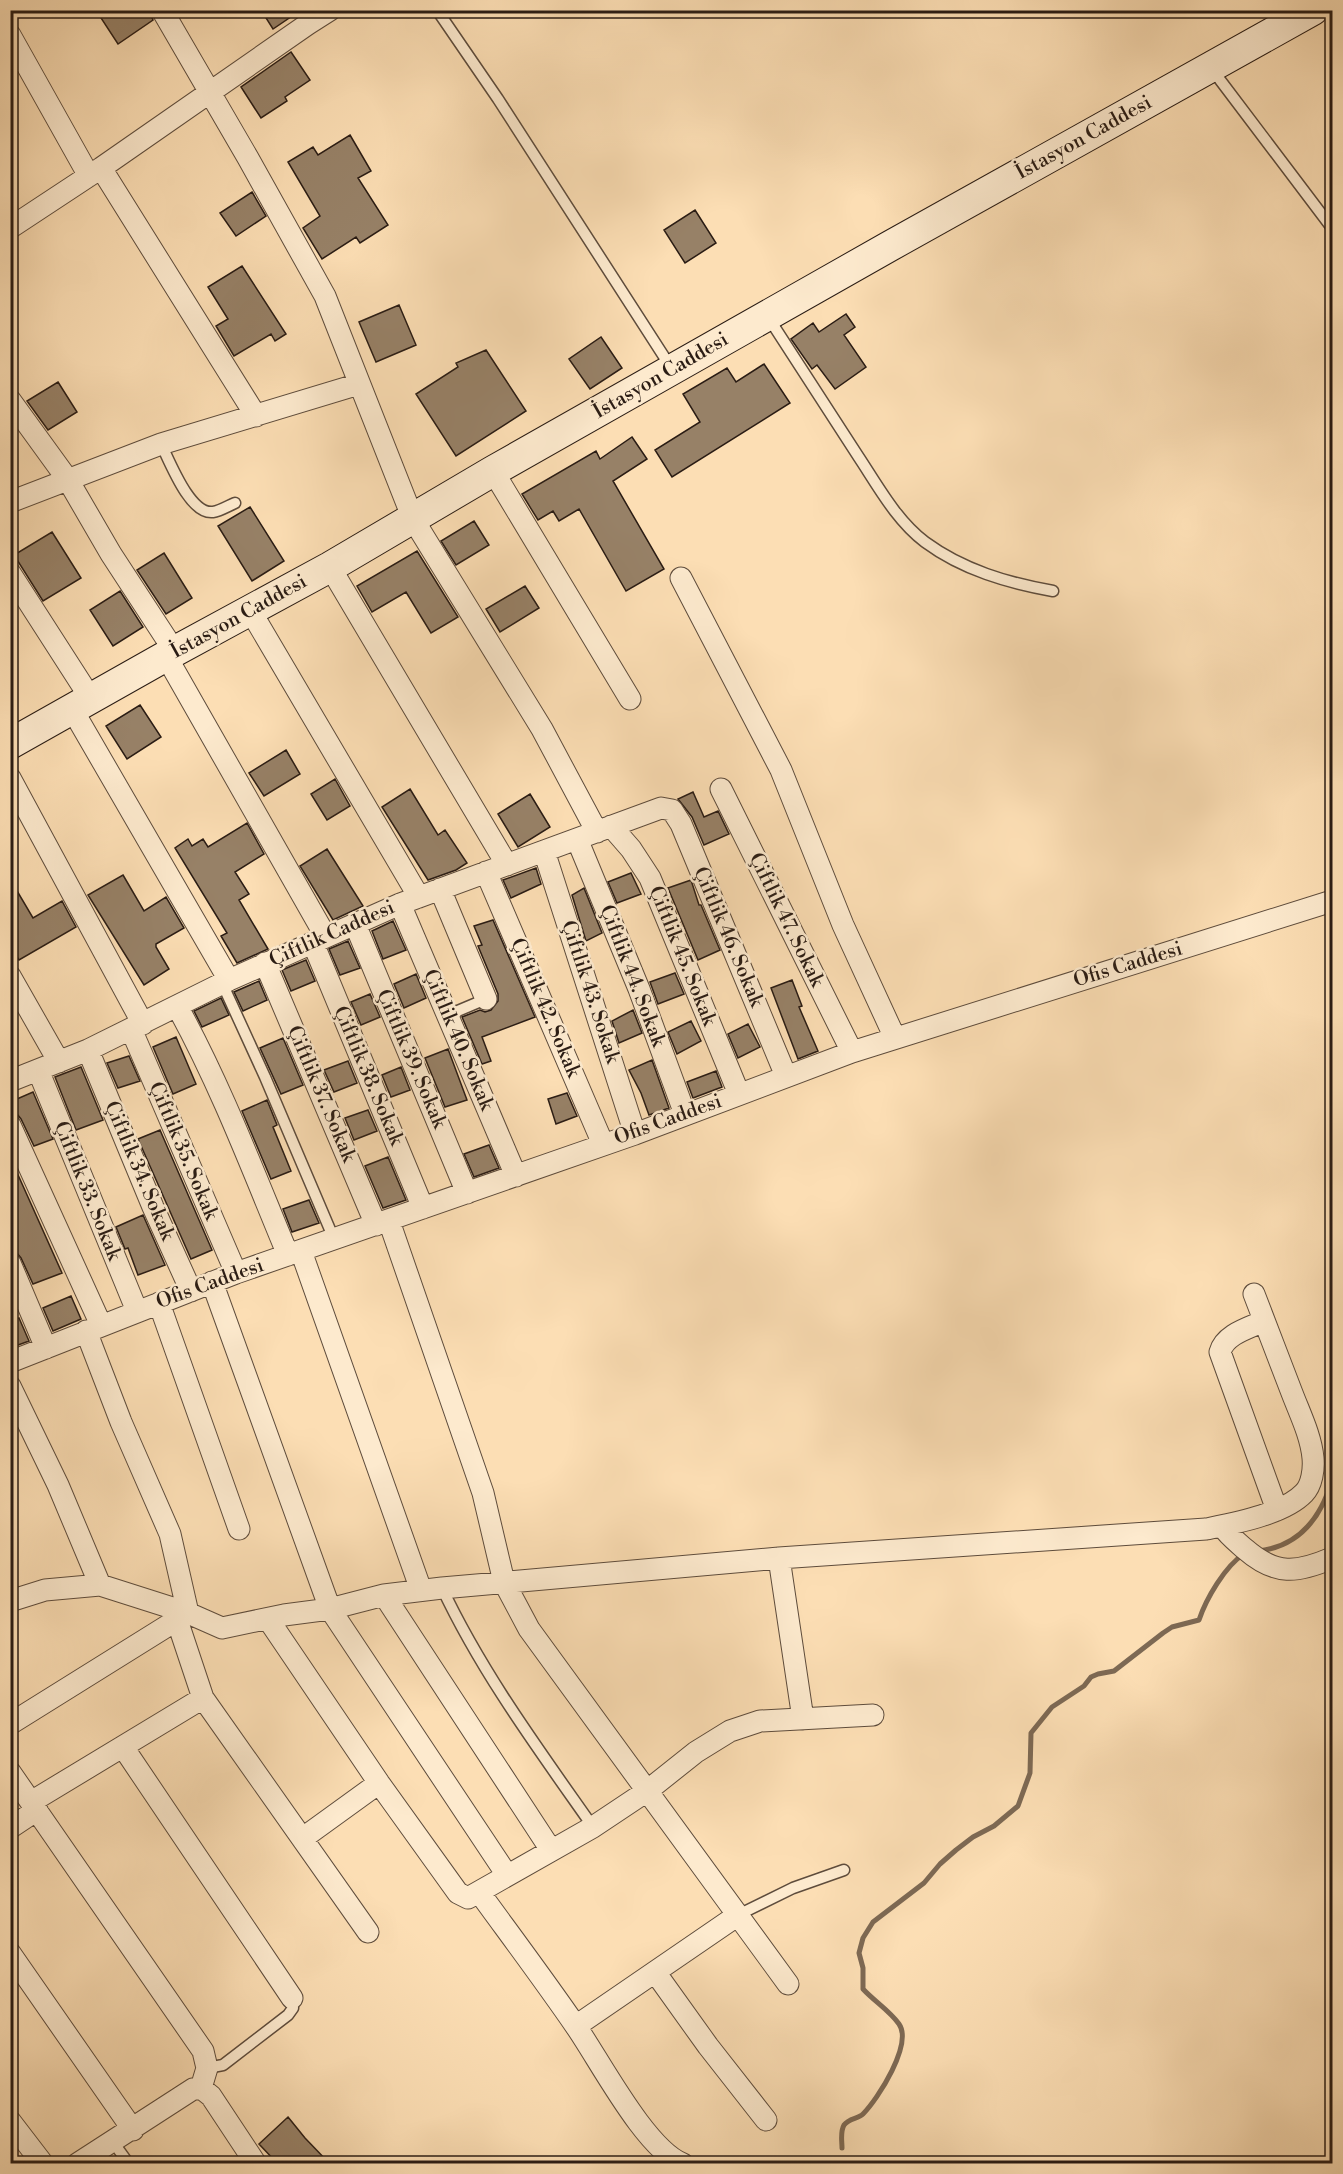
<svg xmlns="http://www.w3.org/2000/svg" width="1343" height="2174" font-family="'Libre Bodoni',serif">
<rect width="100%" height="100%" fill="#fcdeb4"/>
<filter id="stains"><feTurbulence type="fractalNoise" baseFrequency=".00333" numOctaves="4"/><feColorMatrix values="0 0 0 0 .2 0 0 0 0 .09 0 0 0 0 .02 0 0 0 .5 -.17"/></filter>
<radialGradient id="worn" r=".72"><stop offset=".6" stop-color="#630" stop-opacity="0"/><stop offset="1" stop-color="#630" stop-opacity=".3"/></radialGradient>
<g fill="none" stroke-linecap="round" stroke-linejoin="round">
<path stroke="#7d6954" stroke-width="5" d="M1259 1551C1299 1546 1321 1518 1332 1480
M842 2148C842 2141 840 2132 844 2125 849 2118 858 2119 863 2114 878 2099 913 2044 899 2024 890 2011 874 2001 863 1989V1968L859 1953 863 1938 873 1922 924 1883 940 1864 956 1850 973 1837 994 1826 1018 1806 1030 1773 1031 1733 1052 1707 1084 1686 1091 1677 1098 1674 1114 1671 1163 1633 1172 1627 1199 1620C1206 1599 1225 1566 1244 1554"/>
</g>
<path fill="#978167" stroke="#2a1c14" stroke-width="1.5" d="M112 10H148L153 20 118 44 101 18Z
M261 10H301L273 29Z
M291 52 310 80 285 97 287 101 261 118 241 87Z
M350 135 371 171 358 178 388 225 360 243 356 237 322 259 303 228 320 216 288 162 313 147 318 155Z
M252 192 266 216 236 236 220 213Z
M695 210 716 243 685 263 664 230Z
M242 266 286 334 275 341 271 334 234 356 216 326 228 319 208 287Z
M399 305 416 345 376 362 359 322Z
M846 314 855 327 844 335 866 367 835 389 817 365 812 369 791 339 813 323 819 332Z
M601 337 622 368 590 389 569 359Z
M486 350 526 411 456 456 416 394 458 367 456 363Z
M764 364 790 403 672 477 655 450 700 422 683 394 727 368 736 382Z
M58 382 77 412 48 430 27 401Z
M632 437 647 459 613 481 664 569 626 591 579 509 559 521 553 511 538 520 522 494 596 451 600 459Z
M250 507 284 561 252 581 218 526Z
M474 521 489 545 456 565 441 541Z
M52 532 81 578 43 601 14 555Z
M417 551 458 617 431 633 406 592 372 612 357 586Z
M164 553 192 598 166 614 137 570Z
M525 586 539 608 500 632 486 609Z
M120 591 143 627 113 646 90 610Z
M140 705 161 737 127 759 106 726Z
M286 750 300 774 264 796 249 773Z
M335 779 350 806 327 820 311 794Z
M410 789 438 835 445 830 467 863 456 870 428 880 382 807Z
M693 792 704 817 718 811 729 834 704 845 692 817 678 799Z
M530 794 550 827 518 847 498 814Z
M247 823 264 854 235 872 249 894 239 900 268 949 237 963 221 936 227 933 175 848 188 839 192 846 203 839 208 847Z
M327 849 363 906 333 920 300 866Z
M536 868 541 884 511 898 503 880Z
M631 873 641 894 617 903 608 882Z
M123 875 144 911 166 897 184 928 156 944V947L169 969 144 985 88 895Z
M10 879 33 918 62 901 76 927 19 960 10 946Z
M691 880 699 905H701L720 950 698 960 668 888Z
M584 888 602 933 586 941 572 895Z
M493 920 535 1017 482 1037 491 1061 482 1064 462 1017 480 1010 485 1012 491 1010 498 1001V994L478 946 482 945 474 926Z
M393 921 406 950 383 959 372 931Z
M348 941 360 968 340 975 329 949Z
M306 960 315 981 291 991 282 970Z
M675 973 684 994 658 1004 650 982Z
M416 974 426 998 404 1008 394 984Z
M792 980 802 1006 799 1007 818 1051 798 1059 771 988Z
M259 981 267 1000 243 1011 234 992Z
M370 994 380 1017 361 1025 351 1002Z
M221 998 229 1015 202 1027 194 1011Z
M633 1010 642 1033 619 1043 612 1021Z
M691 1021 701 1041 677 1054 668 1032Z
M748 1024 760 1047 738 1058 728 1034Z
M176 1037 196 1084 173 1094 153 1047Z
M283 1038 303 1085 281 1094 260 1048Z
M448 1049 467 1100 445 1107 425 1058Z
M129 1056 140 1081 118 1088 107 1063Z
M652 1060 669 1108 649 1115 641 1093 629 1070Z
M348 1061 357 1083 334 1092 324 1070Z
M81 1067 103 1120 76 1130 55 1077Z
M401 1067 410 1090 391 1097 382 1075Z
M716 1071 722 1087 693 1098 687 1082Z
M33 1092 53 1139 34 1146 21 1119 17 1114 10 1112V1102Z
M567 1093 577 1116 556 1124 548 1099Z
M267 1100 277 1125 273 1127 291 1171 271 1179 242 1111Z
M368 1110 377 1131 354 1140 345 1118Z
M160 1130 212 1250 191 1259 138 1139Z
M489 1145 499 1168 474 1177 464 1154Z
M10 1157 62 1273 33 1284 21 1258 17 1253 10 1250Z
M388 1157 406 1200 383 1208 365 1166Z
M309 1200 319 1223 292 1232 283 1209Z
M143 1215 165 1265 138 1275 128 1248 125 1249 116 1227Z
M71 1296 81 1319 53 1331 43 1308Z
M19 1318 29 1341 10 1348V1321Z
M288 2117 305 2138 329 2163H277L259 2144Z"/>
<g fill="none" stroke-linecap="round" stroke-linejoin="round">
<g stroke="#5e4c3c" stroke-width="13">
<path id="service" d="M437 10 498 99 672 369
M1211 68 1332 228
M768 317C798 363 828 410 858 456 878 486 896 520 925 542 963 570 1008 583 1053 591
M161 444C170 462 190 515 213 512 220 511 228 506 235 503
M222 983 265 1077 334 1239
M448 1015 486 999
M442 1588C482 1673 539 1750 593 1827
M738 1915 793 1888 844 1870
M207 2068 223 2065 288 2015 293 2008 292 1998
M113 2142 129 2164"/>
</g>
<g stroke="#5e4c3c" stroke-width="23">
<path id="minor" d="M162 10 248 158 325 296 413 519 542 729 597 832
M10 35 89 176
M101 168 256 416
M10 228 101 168 308 24 330 10
M10 400 68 480 111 554 175 652
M493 471 630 699
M10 502 161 444 359 384
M330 567 507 865
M10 573 91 699
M681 578 781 770 843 925 895 1038
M250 610 419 897
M166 656 326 937
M72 709 229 980
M10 778 143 1024
M721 789 852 1052
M611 826 631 849 650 878 739 1094
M577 839 639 989 685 1114
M544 851 635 1134
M486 872 603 1144
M440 889 486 999
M400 904 516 1176
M355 924 467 1193
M313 943 423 1208
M265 963 376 1225
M10 976 59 1062
M177 1006C221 1086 253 1171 288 1255
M131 1029 236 1273
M88 1050 153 1207 191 1291
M38 1070 137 1311
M10 1081 88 1050 229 980 400 904 661 808 672 810 681 824 786 1076
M10 1125 101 1325
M389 1221 483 1493 504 1582 529 1629 788 1984
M301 1251 421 1590
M10 1263 46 1348
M212 1282 330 1609 507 1875
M159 1303 239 1529
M1264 1321C1249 1328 1225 1334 1220 1352L1277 1510
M10 1362 236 1273 635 1134 852 1052 1332 901
M10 1386 58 1485 100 1585
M1222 1526C1228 1535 1237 1542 1245 1549 1276 1576 1297 1573 1332 1558
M779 1558 803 1719
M384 1595 551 1850
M10 1601 45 1590 100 1585 188 1613 222 1628 284 1615 330 1609 384 1595 442 1588 779 1558 1206 1529C1235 1523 1284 1514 1304 1493 1312 1485 1314 1469 1313 1458 1311 1436 1300 1414 1292 1393 1279 1360 1267 1327 1254 1294
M268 1619 379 1783 458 1893 468 1898 593 1827 647 1791 696 1752 730 1731 760 1721 873 1715
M177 1620 203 1698 368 1932
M10 1724 188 1613 170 1534 121 1422 86 1331
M123 1747 292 1998
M10 1772 203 2051 207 2068 201 2088
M31 1802 203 1698
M10 1828 37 1810
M303 1838 379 1783
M479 1892C511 1936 544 1980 575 2025 599 2059 645 2149 683 2164
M10 1953 133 2130
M655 1972 708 2046 766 2120
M576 2026 738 1915
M10 2121 43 2164
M77 2164 193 2089 201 2088 211 2096 256 2164"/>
</g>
<g stroke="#2a1c14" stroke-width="32">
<path id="secondary" d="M10 744 166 656 330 567 493 471 890 246 1313 10"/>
</g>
<use href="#service" stroke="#fdeace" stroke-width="10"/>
<use href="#minor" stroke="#fdeace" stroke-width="21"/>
<use href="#secondary" stroke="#fdeace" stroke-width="30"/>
</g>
<g text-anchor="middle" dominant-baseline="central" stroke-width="5" stroke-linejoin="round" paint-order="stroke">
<g font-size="20" fill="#2a1c14" stroke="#fdeace">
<text transform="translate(1084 138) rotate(-29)">İstasyon Caddesi</text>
<text transform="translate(661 376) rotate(-30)">İstasyon Caddesi</text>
<text transform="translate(239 617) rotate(-29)">İstasyon Caddesi</text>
<text transform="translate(786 920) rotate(64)">Çiftlik 47. Sokak</text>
<text transform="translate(332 934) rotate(-24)">Çiftlik Caddesi</text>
<text transform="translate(728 937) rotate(67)">Çiftlik 46. Sokak</text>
<text transform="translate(682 956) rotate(68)">Çiftlik 45. Sokak</text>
<text transform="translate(1128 965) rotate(-17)">Ofis Caddesi</text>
<text transform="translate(632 976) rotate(69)">Çiftlik 44. Sokak</text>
<text transform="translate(590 992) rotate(72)">Çiftlik 43. Sokak</text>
<text transform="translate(545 1008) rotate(67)">Çiftlik 42. Sokak</text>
<text transform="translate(458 1040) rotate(67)">Çiftlik 40. Sokak</text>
<text transform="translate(411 1059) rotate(67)">Çiftlik 39. Sokak</text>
<text transform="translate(368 1076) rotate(67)">Çiftlik 38. Sokak</text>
<text transform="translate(321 1094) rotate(67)">Çiftlik 37. Sokak</text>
<text transform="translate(668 1120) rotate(-20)">Ofis Caddesi</text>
<text transform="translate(183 1151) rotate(67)">Çiftlik 35. Sokak</text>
<text transform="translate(139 1171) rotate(67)">Çiftlik 34. Sokak</text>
<text transform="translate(87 1191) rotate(68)">Çiftlik 33. Sokak</text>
<text transform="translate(210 1284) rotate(-20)">Ofis Caddesi</text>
</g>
</g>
<rect width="1343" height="2174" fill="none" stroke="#fcdeb4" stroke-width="36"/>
<rect x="12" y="12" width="1319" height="2150" fill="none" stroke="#2a1c14" stroke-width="3"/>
<rect x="18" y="18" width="1307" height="2138" fill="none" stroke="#2a1c14" stroke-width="1.5"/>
<rect width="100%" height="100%" filter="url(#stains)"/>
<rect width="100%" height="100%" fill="url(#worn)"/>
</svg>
